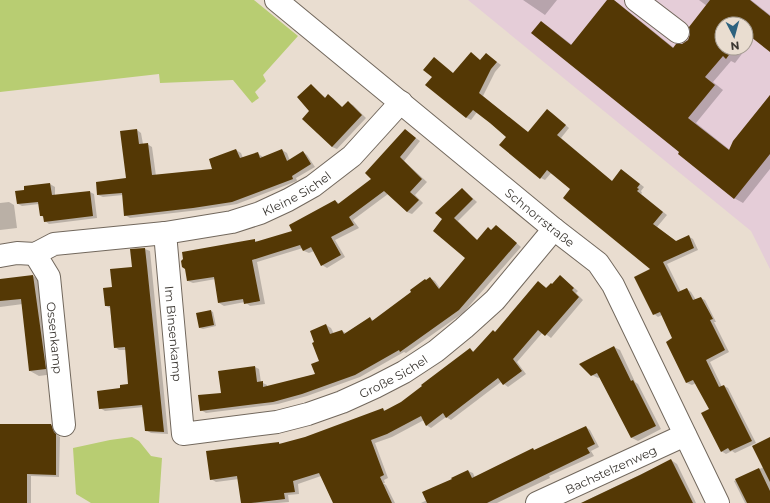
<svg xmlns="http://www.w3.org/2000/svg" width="770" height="503" font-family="Montserrat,sans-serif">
<rect width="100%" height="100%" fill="#e9ddd0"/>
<path fill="#e5cdd8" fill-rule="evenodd" d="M468 0H770V269L751 231ZM722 24H746V48H722Z"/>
<path fill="#b8cd72" d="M0 0H254L298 36 263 75 266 81 255 92 259 98 252 103 233 80 160 83 159 74 0 92Z
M132 437 139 441 151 456 162 458 159 503H91L76 494 73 448 110 440Z"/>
<path fill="#0003" fill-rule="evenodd" d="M523 0H557L545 15Z
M608 0H613L618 3 674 48 683 45 689 40 707 6 699 0H751L770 15V50L754 38 735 63 731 61 713 82 723 90 696 123 730 150 734 142 770 95V169L743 203 734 198 681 152 541 22 549 27 572 45ZM722 24H746V48H722Z
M486 54 501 65 495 72 483 96 528 133 548 111 552 113 569 128 561 138 613 182 622 170 644 187 641 191 642 193 641 194 667 215 657 227 677 242 688 236 693 239 698 250 667 264 681 292 687 289 691 292 696 300 701 298 705 300 716 322H714L729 352 710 362 722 387 724 386 728 388 756 443 735 453 732 451 726 454 721 451 710 409 696 383 692 385 687 383 668 342 674 339 662 315 658 317 654 314 652 269 572 189 552 172 545 180 541 178 507 137 477 112 471 120 467 118 427 85 481 61Z
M311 86 326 98 328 95 333 98 343 108 348 103 353 105 366 118 337 149 332 147 310 111Z
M137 130 141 133 143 144H147L152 147 156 176 214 170 236 150 241 153 243 158 257 153 263 157 282 150 287 153 290 161 303 152 307 155 315 167 296 178 297 181 237 204 199 210 130 218 125 215 123 195 103 197 98 195 127 179Z
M405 130 420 141 404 161 427 182 415 195 423 203 412 214 407 212 388 194 353 220 359 228 335 240 345 257 327 268 322 265 314 251 309 253 304 251 303 248 257 262 265 304 250 306 245 302 224 306 219 303 216 279 193 283 188 281 254 240 258 242 294 232 335 201 340 204 373 179Z
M50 184 55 187V196L90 192 94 194 97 218 49 224 45 221 44 218 41 215 39 204 22 206 18 204 25 191Z
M462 189 466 192 477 202 458 221 478 241 492 231 496 226 521 247 463 313 406 353 404 352 360 377 307 396 278 404 206 413 201 410 255 367 259 369 261 382 267 385V387L316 374 320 361 315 342 326 325 331 328 334 334 342 331 346 333 370 318 374 321 430 278 435 281 440 288 467 258 444 219Z
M9 202 14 205 17 228 0 230V203Z
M145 249 150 251 168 434 151 433 146 430 144 407 105 411 100 408 121 389 129 385 126 350H119L115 347 110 308 106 306 113 288 133 268Z
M33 276 42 281 54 374 39 376 30 371 23 304 0 307V280Z
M560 276 578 291 576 293 583 300 551 338 543 332 517 362 526 374 508 387 501 382 451 420 446 417 431 428 426 425 424 420 392 437 375 443 388 478 384 480 385 483H383L386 485 395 503H339L321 476 298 484 299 494 288 495 289 502 277 503H242L239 479 216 482 211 479 279 443 281 444 305 438 383 409 386 411 401 403 470 349 474 352 496 333 538 282 547 288 552 285Z
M211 311 213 312 216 326 203 329 200 328Z
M614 347 620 350 635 382 638 384 661 429 638 441 632 438 600 377 598 378 592 375Z
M0 425H51L55 428 57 435 60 437 59 477 31 476V503H1Z
M586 427 590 430 599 447 591 451 594 456 549 476 550 478 497 503H421L427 500 453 479 468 471 473 473 475 478Z
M770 438V503H745L734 481 764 467Z
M671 460 677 464 696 503H581Z"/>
<path fill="#543805" d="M607 0H614L673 48 676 44H682L688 40 690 34 689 27 710 0H750L770 16V52L746 33V24H722V48H734L726 59 723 56 705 77 715 85 688 118 729 150 733 141 770 95V154L734 199 678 154 679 152 531 33 541 21 571 45Z
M471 52 480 60 486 53 497 62 491 69 479 93 528 132 547 109 566 125 557 135 612 181 621 169 640 184 637 188 639 189 637 191 663 212 653 224 676 241 689 235 694 248 663 262 678 292 687 288 693 300 701 297 713 319 710 320 725 350 706 360 719 387 724 385 752 441 730 451 728 448 721 452 701 413 709 409 693 380 686 383 666 342 672 338 660 312 653 315 634 277 650 269 563 198 570 189 547 170 540 179 499 145 506 137 490 123 473 110 466 118 425 85 432 77 423 70 434 57 453 73Z
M311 84 325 98 328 94 342 107 348 101 362 115 332 147 302 119 309 111 297 97Z
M137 129 139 144 148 143 152 175 212 169 209 159 236 149 240 158 258 152 260 158 282 149 287 161 303 151 311 164 292 176 293 179 232 202 193 208 124 216 122 193 97 195 96 182 126 178 120 131Z
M405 129 416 138 400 157 422 179 410 192 419 200 407 212 384 191 349 217 354 225 331 237 341 255 321 266 311 247 303 251 300 245 252 260 260 301 244 304 243 299 218 303 214 277 187 281 185 269 182 267 181 261 183 259 182 252 255 239V242L292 231 289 225 335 200 338 204 371 179 365 173Z
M50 183 52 195 90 191 93 216 44 222 43 216H40L38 202 17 204 15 191 24 190V186Z
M462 188 473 199 454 218 477 240 488 227 491 230 496 225 517 243 459 310 400 352 399 350 355 375 302 394 273 402 200 411 198 395 221 393 218 371 255 366 257 382 263 381V387L315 374 311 364 319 361 312 343 314 342 310 331 326 324 330 334 342 330 344 334 370 317 372 321 411 292 410 290 425 279 426 280 430 277 439 289 465 258 433 231 442 219 435 213Z
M145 248 147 266 164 432 145 431 142 405 99 409 97 391 120 388V385L128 384 125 347 114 348 110 306H105L103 288 112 287 110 269 132 267 130 249Z
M33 275 46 369 29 371 21 299 0 301V279Z
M560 275 574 288 572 290 579 297 545 336 538 330 513 359 522 371 503 385 498 378 446 418 443 413 426 426 421 416 387 434 371 440 384 475 380 477 392 503H333L319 473 293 481 295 492 284 493 285 499 251 503H241L237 476 210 480 206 451 279 442V444L305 437 383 408 384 411 401 402 422 386 421 385 470 348 473 352 493 330 495 332 538 281 546 288 551 283 552 284Z
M211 310 214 325 199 328 196 313Z
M614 346 631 381 633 380 656 426 631 438 597 373 591 376 579 364Z
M0 424H51L54 432 56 434V475L27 474V503H0Z
M586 426 595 444 587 448 590 453 487 503H427L422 492 452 479 451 478 468 470 472 478 533 448 534 450Z
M770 437V482L752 446Z
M671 459 693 503H581L640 475Z
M759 468 770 491V503H747L735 479Z"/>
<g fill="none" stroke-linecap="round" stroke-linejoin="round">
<g stroke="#72685d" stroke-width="24">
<g id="minor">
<path id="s1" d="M276 0 554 229 598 263 613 285 718 503"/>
<path d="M636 0 678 32"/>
<path id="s2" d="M165 233 183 434 277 422 308 414 342 402 375 387 404 372 436 351 464 328 495 300 554 229"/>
<path id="s3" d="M35 254 49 277 64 425"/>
<path id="s4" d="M0 256 17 253 35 254 54 244 165 233 232 222 260 213 288 200 313 186 352 156 401 102"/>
<path id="s5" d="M537 503 685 435"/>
</g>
</g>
<use href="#minor" stroke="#fff" stroke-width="22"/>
</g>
<g text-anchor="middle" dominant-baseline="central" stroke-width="4" stroke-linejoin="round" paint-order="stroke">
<g font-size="12" fill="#3a3631" stroke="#e9ddd0">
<text stroke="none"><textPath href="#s4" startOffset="307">Kleine Sichel</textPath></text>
<text stroke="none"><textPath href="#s1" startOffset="342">Schnorrstraße</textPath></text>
<text stroke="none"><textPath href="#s2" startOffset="101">Im Binsenkamp</textPath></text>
<text stroke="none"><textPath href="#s3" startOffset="88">Ossenkamp</textPath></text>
<text stroke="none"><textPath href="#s2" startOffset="422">Große Sichel</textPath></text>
<text stroke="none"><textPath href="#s5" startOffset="81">Bachstelzenweg</textPath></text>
</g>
</g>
<g transform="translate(734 36) rotate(174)"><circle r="19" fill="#e9ddd0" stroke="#a39a90"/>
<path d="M0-3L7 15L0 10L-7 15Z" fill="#2d627e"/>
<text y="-6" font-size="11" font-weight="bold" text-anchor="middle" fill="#3a3631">N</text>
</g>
</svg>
